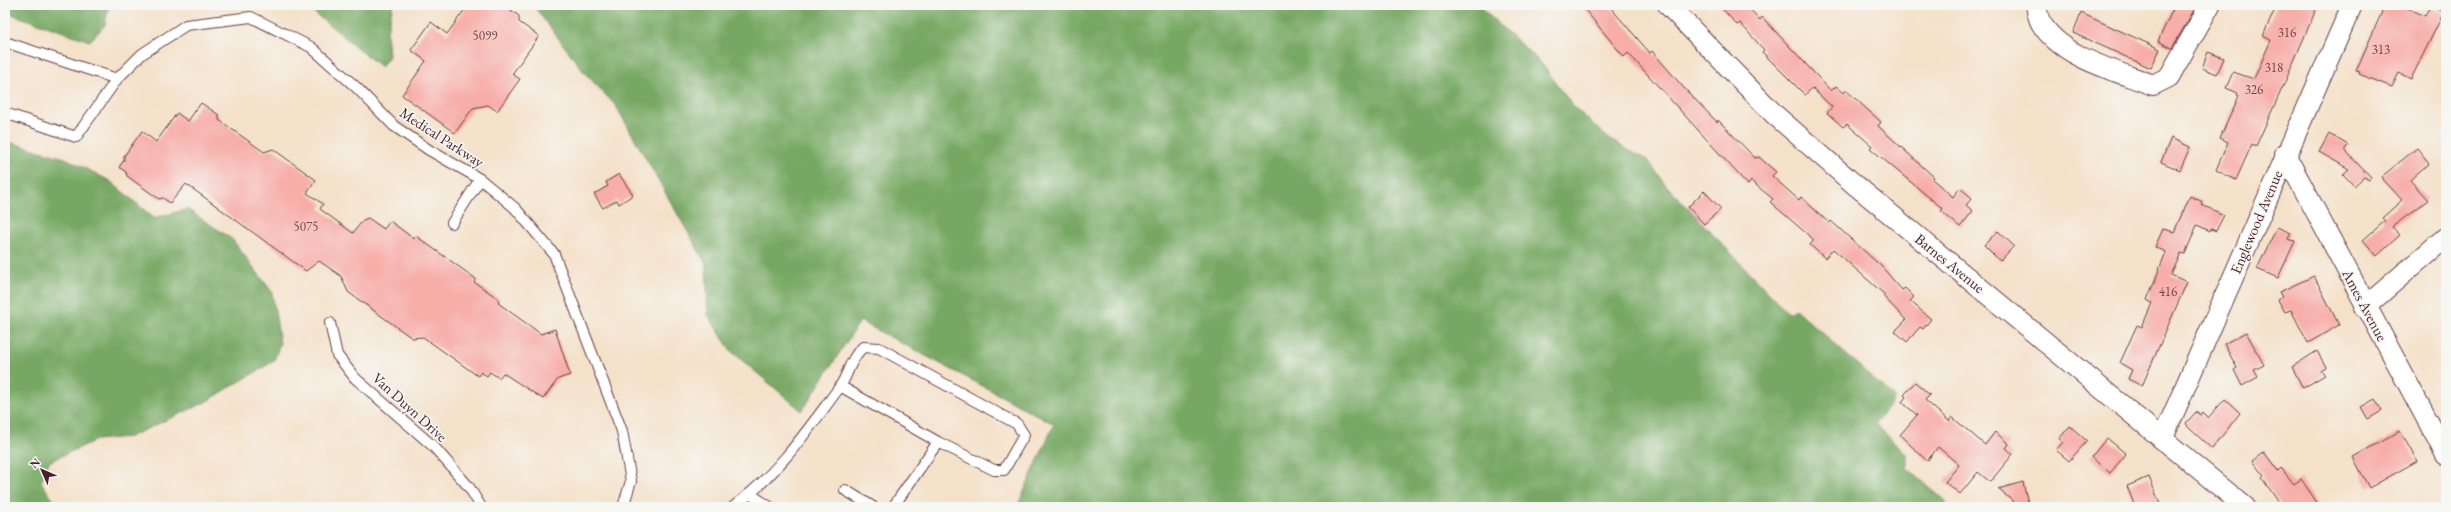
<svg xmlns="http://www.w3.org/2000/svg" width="2451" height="512" font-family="'EB Garamond',serif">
<rect width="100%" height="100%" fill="#f6f6f2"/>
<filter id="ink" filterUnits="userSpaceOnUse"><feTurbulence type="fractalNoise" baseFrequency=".025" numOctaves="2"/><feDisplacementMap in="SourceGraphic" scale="8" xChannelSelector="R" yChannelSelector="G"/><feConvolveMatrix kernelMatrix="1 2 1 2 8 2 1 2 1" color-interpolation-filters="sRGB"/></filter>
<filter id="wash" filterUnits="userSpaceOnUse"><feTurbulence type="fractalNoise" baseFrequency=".012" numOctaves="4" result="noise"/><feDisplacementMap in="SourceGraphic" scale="16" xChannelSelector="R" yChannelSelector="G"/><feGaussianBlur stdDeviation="0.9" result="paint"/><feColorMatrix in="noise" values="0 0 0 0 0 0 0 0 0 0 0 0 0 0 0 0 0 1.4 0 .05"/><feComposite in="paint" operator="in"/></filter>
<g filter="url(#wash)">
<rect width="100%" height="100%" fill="#f4e1c9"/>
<path fill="#77a863" stroke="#606447" d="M5 5H109L105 25 90 41 5 12Z
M298 5H393L387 31 389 56 381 67 312 11Z
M533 5H1478L1542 64 1572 105 1610 140 1647 160 1666 185 1788 313 1795 309 1895 398 1875 424 1907 454V468L1944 500 1947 507H1017L1054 424 860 321 802 411 731 351 708 315 706 264 616 106 584 72Z
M5 141 65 158 110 181 154 218 187 209 232 239 272 292 280 343 274 361 204 403 129 437 96 440 49 462 41 482 58 507H5Z"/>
<g id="blocks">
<path fill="#f7aea9" d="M468 5H504L519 16V22L539 36 512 74 520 79 497 111 488 105 473 108 455 133 402 95 426 61 411 50 431 22 447 34Z
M1581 5H1608L1650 53 1652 51 1683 87 1717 122 1718 120 1755 158 1759 157 1776 172 1772 176 1799 200 1801 197 1829 223 1831 221 1882 267 1902 290 1905 288 1914 297 1910 301 1931 319 1923 329 1920 327 1907 342 1895 331 1906 320 1883 296 1885 295 1833 249 1825 258 1810 245 1814 240 1770 202 1773 199 1751 181 1748 185 1628 53 1624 57Z
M1719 5H1746L1760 20 1762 17 1831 91 1836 86 1844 93 1846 90 1881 122 1878 126 1934 177 1932 179 1953 197 1960 188 1972 198 1966 205 1973 211 1960 227 1941 211 1943 209 1870 148 1872 146 1847 124 1843 127 1827 113 1832 107 1812 88 1805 95 1762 52 1764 50 1740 23 1737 25Z
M2175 5H2197L2172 48 2158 41Z
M2277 5H2318L2285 82 2256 146 2252 144 2236 180 2216 170 2228 142 2220 138 2239 96 2237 95 2238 93 2226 88 2233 72 2254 79 2271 40 2263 36Z
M2385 5H2401L2425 16 2430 6 2444 12 2411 79 2399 73 2392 87 2359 74 2360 72 2356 71Z
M2081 13 2160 49 2151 68 2073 33Z
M2208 52 2224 58 2217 74 2202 68Z
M201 103 219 115V120L264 152 273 149 316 180 307 193 323 204 320 209 353 233 363 220 368 218 384 229 390 221 414 239 416 236 476 279 474 282 499 299 498 303 541 334 555 329 570 375 558 379 543 399 503 373 499 378 490 372 487 376 481 372 478 376 423 337 412 338 348 292 341 276 319 261 306 271 186 184 170 203 163 198 159 199 127 176 126 172 119 167 124 160V156L142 131 156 142 177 113 188 121Z
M2329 134 2348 145 2345 150 2371 178 2369 180 2364 177 2354 186 2343 174 2349 169 2319 152Z
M2171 138 2190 147 2180 170 2161 162Z
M2417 148 2429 163 2410 180 2428 200 2392 227 2400 235 2377 256 2363 240 2385 221 2382 218 2402 200 2381 177Z
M619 174 633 195 619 204 617 200 603 208 594 194 608 186 606 182Z
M1704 191 1721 209 1704 224 1688 207Z
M2190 196 2203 202 2202 205 2224 215 2216 231 2211 229 2210 231 2197 225 2185 254 2181 253 2171 275 2187 282 2142 386 2128 379 2132 370 2120 363 2137 325 2142 327 2152 303 2147 300 2166 252 2155 247 2163 229 2174 232Z
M2277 227 2291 233 2288 239 2295 241 2278 278 2257 269Z
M1998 231 2014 246 2000 261 1984 245Z
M2314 276 2339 325 2308 343 2291 310 2285 312 2278 300 2282 297 2279 292Z
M2246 332 2264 365 2254 370 2258 377 2242 386 2234 370 2237 368 2224 344Z
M2317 351 2326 367 2321 370 2325 375 2303 388 2292 367Z
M1915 382 1930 395 1925 400 1949 421 1952 417 1985 445 1995 432 2009 444 2006 448 2013 454 1990 482 1978 472 1960 494 1945 482 1959 465 1938 447 1927 461 1900 435 1917 415 1902 402 1906 397 1904 395Z
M2225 399 2240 413 2212 449 2188 427 2186 423 2196 412 2200 415 2202 412 2208 418Z
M2375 399 2382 411 2368 419 2361 407Z
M2070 426 2087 441 2069 461 2056 450 2063 442 2059 439Z
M2400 431 2417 461 2369 488 2353 457Z
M2107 438 2126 454 2110 473 2091 457Z
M2264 452 2278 471 2281 468 2294 484 2301 479 2320 507H2282L2262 478 2264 476 2252 461Z
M2149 477 2160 504 2152 507H2135L2127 486Z
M2023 482 2029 507H2020L1998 489Z"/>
</g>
</g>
<g filter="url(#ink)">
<use href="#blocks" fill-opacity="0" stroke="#643c43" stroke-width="1"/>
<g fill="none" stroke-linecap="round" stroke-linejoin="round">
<g stroke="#643c43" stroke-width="12">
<path id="service" d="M5 42 117 79
M5 113 76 137 117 79 142 54 186 25 251 17 311 47 357 88 394 126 429 150 480 179 515 208 554 254 622 431 631 481 623 507
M452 223 480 179
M330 323 337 355 355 378 434 447 469 487 481 507
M845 490 873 507
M750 494 770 507
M733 507C776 476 807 431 839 388 849 374 849 360 863 347L879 348 1017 424 1024 435 1004 470H994L938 442 840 386
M893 507 938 442"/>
</g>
<g stroke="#643c43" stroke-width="22">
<path id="minor" d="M1668 5 1775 115 1854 184 2245 507
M2036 5C2037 11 2038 18 2041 23 2062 58 2117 71 2153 85L2169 77 2210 5
M2285 154 2446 455
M2365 307 2446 237
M2162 440 2352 5"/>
</g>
<use href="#service" stroke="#fff" stroke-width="10"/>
<use href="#minor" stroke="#fff" stroke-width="20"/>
</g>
</g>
<g text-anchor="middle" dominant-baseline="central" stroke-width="3.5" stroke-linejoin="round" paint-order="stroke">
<g font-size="13" fill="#75434a">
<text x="2287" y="32">316</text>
<text x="485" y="35">5099</text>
<text x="2381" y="49">313</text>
<text x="2274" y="67">318</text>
<text x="2254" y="89">326</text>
<text x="306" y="226">5075</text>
<text x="2168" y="291">416</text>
</g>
<g font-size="15" fill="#4a1f2b" stroke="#f6f6f2">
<text transform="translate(442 137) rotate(33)">Medical Parkway</text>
<text transform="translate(2256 222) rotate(-67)">Englewood Avenue</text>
<text transform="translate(1950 263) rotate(39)">Barnes Avenue</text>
<text transform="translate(2365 305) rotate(62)">Ames Avenue</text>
<text transform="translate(410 407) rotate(42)">Van Duyn Drive</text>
</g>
</g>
<rect width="2451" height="512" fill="none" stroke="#f6f6f2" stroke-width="20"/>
<g transform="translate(42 470) rotate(315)" stroke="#f6f6f2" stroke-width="3" paint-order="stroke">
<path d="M0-3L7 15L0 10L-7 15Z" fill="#4a1f2b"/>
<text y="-6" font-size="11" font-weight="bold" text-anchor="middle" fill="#4a1f2b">N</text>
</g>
</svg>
